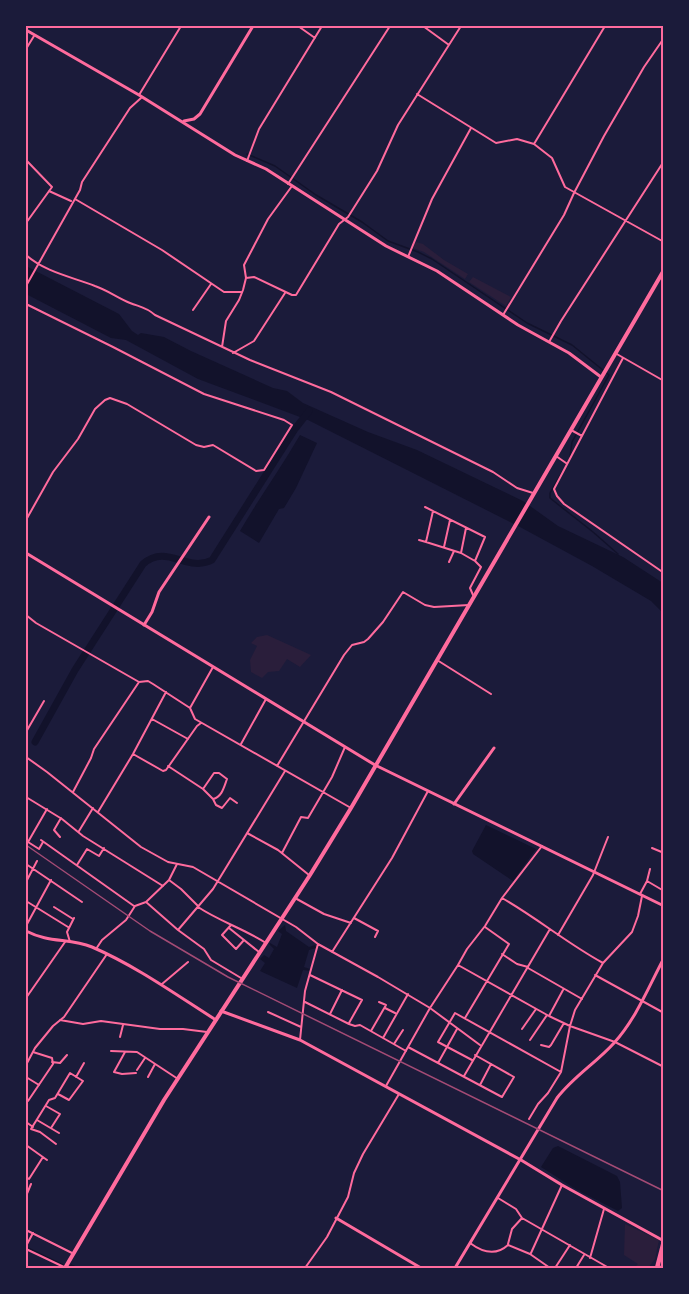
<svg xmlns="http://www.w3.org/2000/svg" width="689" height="1294" font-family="'Fira Sans Condensed',sans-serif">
<rect width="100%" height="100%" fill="#1b1b3a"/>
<path fill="#2a1e3b" d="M416 242 423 244 444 260 468 274 465 279 424 252 413 248Z
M473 277 511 297 506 306 469 282Z
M267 635 311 655 300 667 287 659 279 671 268 672 262 678 251 672 250 660 257 646 251 643 257 637Z
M625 1224 659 1240 655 1259 648 1268H634L638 1264 624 1255Z"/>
<path fill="#12122b" d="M26 266 119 314 132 331 138 335 141 333 164 337 191 351 273 388 287 391 303 403 368 432 417 450 523 501 558 526 623 557 663 583V613L651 601 592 566 520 527 308 420 198 379 126 340 111 338 26 294Z
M300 435 317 443 296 488 284 508 279 509 259 543 240 531C259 498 281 468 300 435Z
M486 825 536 849 513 881 473 854 472 851Z
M285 925 286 931 309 947 315 945 316 948 309 950 304 967 310 969V971L303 970 297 988 260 971 265 963 260 959 264 955 269 958 274 949 269 944 270 943 277 947 282 934 278 931Z
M558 1146 617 1176 620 1182 622 1208 618 1211 577 1190 541 1167 553 1148Z"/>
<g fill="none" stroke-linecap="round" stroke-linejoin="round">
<path stroke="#12122b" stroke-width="1.5" d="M247 154 275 166 316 195 362 222 388 241 418 252 432 259 527 323 572 345 609 375 572 442 570 457
M562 472 550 493V498L593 532 618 554
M26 1247 63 1265
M70 1268 71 1265 78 1268"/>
<path stroke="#12122b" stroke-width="7" d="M35 742 75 670 143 564C167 543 187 573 212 560L295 429 309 411"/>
<path stroke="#ff6b9d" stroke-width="2" d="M298 26 315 38
M423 26 449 45
M26 49 34 36
M417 94 496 143 517 139 534 144 552 158 565 187 664 242
M139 95 181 26
M534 144 605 26
M26 160 52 187 26 223
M247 161 259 129 322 26
M288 184 390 26
M49 191 71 201
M75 199 162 250 224 292H241
M26 255C45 272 72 277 95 286 107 290 118 298 130 303 140 307 146 307 155 315L250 360 331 392 493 472 517 488 533 493
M408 257 432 199 471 128
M246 278 254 277 292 295H296L339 224 348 217 377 171 398 125 461 26
M26 286 80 190 82 182 130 108 141 98
M26 304 113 347 204 394 284 420 292 425 264 470 256 471 213 445 204 447 196 445 127 404 110 398 105 400 95 409 78 439 53 472 26 520
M193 310 211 284
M503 315 564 215 574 193 604 136 644 67 664 38
M549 342 561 321 664 161
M222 347 226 321 239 300 243 290 246 278 244 265 268 219 292 186
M233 353 254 341 285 293
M615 353 664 381
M623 358 554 489 557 496 564 504 664 573
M571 430 582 436
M556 456 566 463
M425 507 485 537 475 561 461 553 426 542 433 511
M419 540 426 542
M444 547 450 520
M461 553 466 528
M449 562 454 551
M473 595 470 588 481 567 475 561
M26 615 36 623 139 682 148 681 153 684 190 708 195 719 351 808
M437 660 491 694
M190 708 213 667
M152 719 188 739
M26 732 44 701
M241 744 266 699
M133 754 163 771 166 770 197 726 201 723
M26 757 47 772 141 847 168 862 193 867 296 927 318 944 378 977 430 1008 458 965 549 1016 570 1026 615 1042 664 1067
M168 766 203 789 213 799C222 797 224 787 227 779L219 773H214L203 789
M277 766 344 655 352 645 364 642 368 639 383 622 403 592 425 605 434 607 469 605
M73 792 91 758 94 749 139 682
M26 797 62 819 83 836 163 886
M213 799 216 805 222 808 230 798 237 803
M98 812 133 754 166 692
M26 817V818
M79 831 93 808
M247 833 278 850 309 875
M60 837 54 830 61 818
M41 840 134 906
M43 842 39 849 28 842 47 809
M652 848 664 853
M282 853 301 817 308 818 332 777 345 747
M26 864 82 902
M77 865 87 849 99 856 104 848
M169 880 181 889 198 906
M647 881 664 891
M26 882 37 861
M640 894 647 881 650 869
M295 898 324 914 351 923
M502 898C537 918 568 944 603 963
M26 901 68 927
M146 902 178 930 204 949 211 960 241 978
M54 907 73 919
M198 907C219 921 244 929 266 943
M354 918 378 931 375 937
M231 925 222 935 236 949 244 940
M26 926 51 880
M229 928 259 952
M178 930 213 889 285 771
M558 935 593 875 608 837
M70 942 67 932 74 918
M96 949 102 940 126 920 135 906 146 902 169 880 177 864
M332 952 392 858 428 791
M502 954 517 964 528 967
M458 965 467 949 485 926 502 898 542 846
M528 968 582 999
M310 975 362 1000 349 1023
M595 975 664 1013
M162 984 188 962
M26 998 65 942
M305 1002 349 1024 355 1026 360 1025 406 1051
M385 1008 395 1013
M268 1012 301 1027
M330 1014 342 990
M549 1016 563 990
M465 1018 509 944 485 927
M60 1020 83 1024 101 1021 160 1029H183L207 1032
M522 1029 536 1009
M371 1031 386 1005 379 1002
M120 1037 123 1025
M383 1038 408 994
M300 1040 305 991 318 944
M530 1040 547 1015
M394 1044 403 1030
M541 1045 549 1047 551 1045 564 1023
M408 1047 502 1097 514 1077 475 1055
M111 1051 137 1052 178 1079
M125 1052 114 1072 122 1074 136 1073
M472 1060 438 1042 455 1013 561 1072
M52 1062 60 1063 67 1055
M438 1063 457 1029
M26 1065 35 1048 53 1026 64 1017 107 954
M137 1070 145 1058
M464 1076 550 929
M26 1077 39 1085
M76 1077 84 1063
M148 1077 155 1064
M480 1085 491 1064
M386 1086 430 1008 480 1045
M28 1101 53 1064 52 1058 33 1052
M46 1106 60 1114 51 1128
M529 1119 538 1104 548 1093 561 1072 570 1026 575 1010 603 963 632 932 638 916 642 896
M37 1120 59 1133
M26 1122 33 1127
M56 1144 40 1132 31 1129 49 1100 55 1098 70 1073 83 1081 69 1100 58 1094
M26 1145 47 1160
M26 1177 29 1179 43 1157
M26 1196 31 1184
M498 1198 516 1209 522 1218 609 1268
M26 1230 74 1254
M470 1243C482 1252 496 1256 508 1245L530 1254 550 1268
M508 1244 512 1229 522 1218
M26 1246 33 1233
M26 1249 66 1268
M531 1253 562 1185
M590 1258 604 1209
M305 1268 327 1237 348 1197 354 1173 363 1154 399 1094
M555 1268 570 1245
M576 1268 584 1255"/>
<path stroke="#ff6b9d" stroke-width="3" d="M26 30 139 95 235 155 266 169 386 246 437 271 518 325 569 353 601 377
M184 121 194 119 200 114 253 26
M144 625 152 612 159 592 209 517
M454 804 494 748
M26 931C49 943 69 938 92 947 136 966 175 994 216 1020
M336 1218 421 1268
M455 1268 557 1098C574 1076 596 1063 614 1043 636 1019 649 986 664 958"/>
<path stroke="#ff6b9d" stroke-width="3" d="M26 553 375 765 664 906
M221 1011 300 1040 521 1160 562 1185 664 1241"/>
<path stroke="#ff6b9d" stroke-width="4" d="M65 1268 164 1100 310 875 351 808 664 270"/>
<path stroke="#ff6b9d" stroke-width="4.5" d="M657 1268 664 1241
M662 1268 664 1263"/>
<path stroke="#a44b75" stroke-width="1.5" d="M26 845 150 931 228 977 664 1191"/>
</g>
<rect width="689" height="1294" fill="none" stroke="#1b1b3a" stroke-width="54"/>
<rect x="27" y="27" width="635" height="1240" fill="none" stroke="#ff6b9d" stroke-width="2"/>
</svg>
